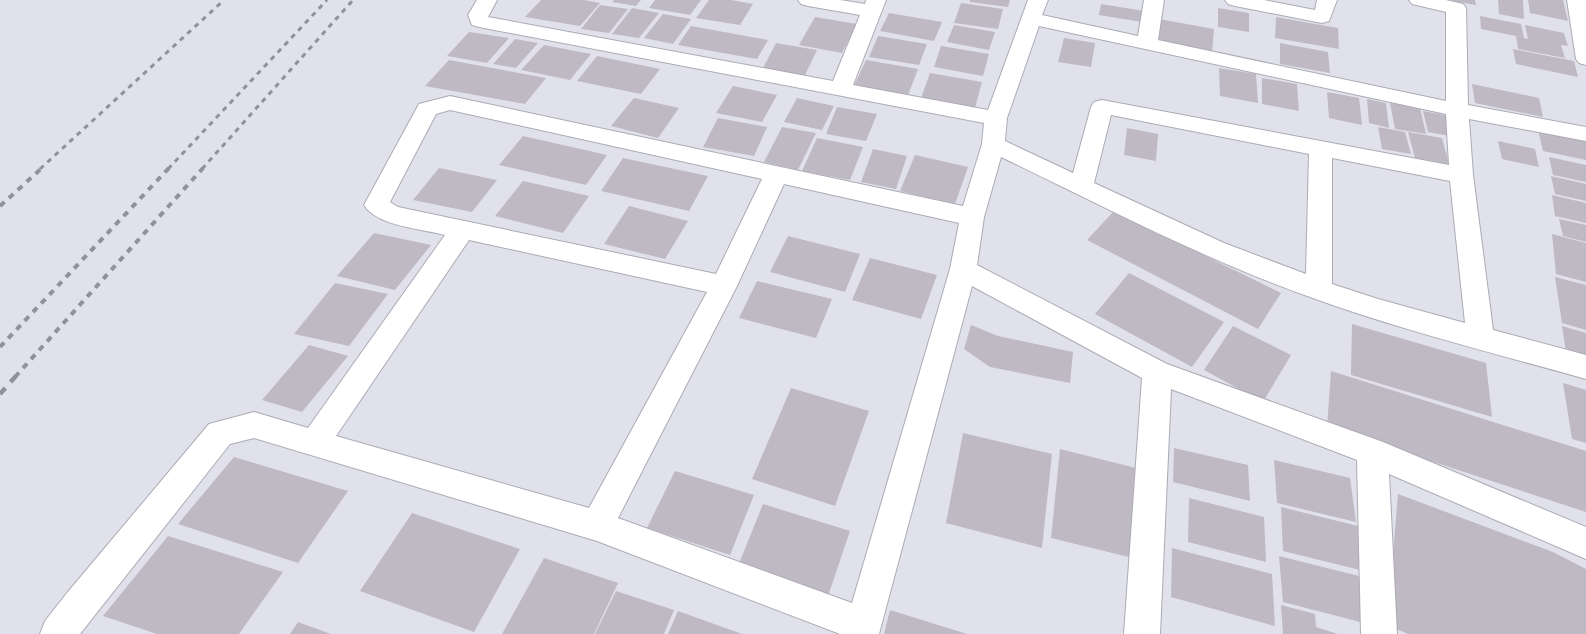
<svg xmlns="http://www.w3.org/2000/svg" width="1586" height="634" font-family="'Public Sans',sans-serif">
<rect width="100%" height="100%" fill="#e1e1ec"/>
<path fill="#bfb9c3" d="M541 0H584L600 3 580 26 525 17Z
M614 0H641L636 6 612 2Z
M655 0H701L690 15 649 8Z
M709 0H731L753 4 740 25 696 18Z
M970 0H1010L1008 7 970 2Z
M1453 0H1475L1476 5 1453 1Z
M1498 0H1523L1524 19 1499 14Z
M1528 0H1563L1568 21 1530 13Z
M961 3 1003 9 998 29 954 23Z
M1101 4 1144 11 1142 22 1099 15Z
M600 5 628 9 609 33 581 29Z
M632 8 659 13 639 38 612 34Z
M1218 8 1249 13V32L1218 27Z
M889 13 942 22 934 41 880 31Z
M663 14 691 19 673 44 644 38Z
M1480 16 1521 24 1524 38 1528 39 1525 25 1564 33 1568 46 1561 45 1565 58 1518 49 1516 36 1481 29Z
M815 17 857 24 842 53 799 45Z
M1276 17 1338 28 1339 49 1275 38Z
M1159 19 1214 29 1212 53 1155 42Z
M954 25 995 32 989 50 947 42Z
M691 26 768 40 757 59 678 45Z
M469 32 509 38 487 63 447 56Z
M878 36 927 44 919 65 869 57Z
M1064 38 1095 43 1091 67 1058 62Z
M515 39 538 43 516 68 493 64Z
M776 43 817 50 805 75 763 68Z
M1280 43 1328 52 1330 73 1280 64Z
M544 45 591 54 570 80 521 70Z
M941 46 989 54 983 76 934 67Z
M1513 49 1574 61 1578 77 1516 64Z
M597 56 660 69 641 94 577 81Z
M449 60 546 78 525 104 425 86Z
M866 60 918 69 907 98 853 88Z
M1219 68 1256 74 1258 103 1220 96Z
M930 73 982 82 975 108 921 98Z
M1262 78 1297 84 1299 111 1262 104Z
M1472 84 1539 98 1543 117 1475 103Z
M733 86 777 95 762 122 716 113Z
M1327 92 1359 98 1362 125 1329 118Z
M634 98 679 108 658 138 611 126Z
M797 98 834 106 822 130 784 122Z
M1367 99 1386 103 1389 128 1369 123Z
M1390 103 1420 108 1426 134 1395 129Z
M837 107 877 114 866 141 826 134Z
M1423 111 1450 116 1455 137 1428 132Z
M718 118 767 127 754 156 703 147Z
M782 127 816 133 798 170 764 162Z
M1378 127 1405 132 1411 154 1382 149Z
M1127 128 1158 134 1156 161 1124 155Z
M1538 130 1586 140V160L1543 151Z
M1408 132 1442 138 1449 164 1415 158Z
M523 136 607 155 586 185 499 165Z
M817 138 863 147 850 180 802 171Z
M1498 141 1535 149 1539 167 1502 159Z
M873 149 907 156 896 189 861 182Z
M915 155 968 167 955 204 900 191Z
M1549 157 1586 165V182L1553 175Z
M623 158 708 176 689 211 601 191Z
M439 168 497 180 472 212 413 200Z
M1551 176 1586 184V201L1555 194Z
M523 181 589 196 563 233 495 216Z
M1552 195 1586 203V223L1555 216Z
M629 206 688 221 665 259 604 244Z
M1114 211 1281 293 1258 329 1087 240Z
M1559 219 1586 225V242L1563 236Z
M374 233 431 245 395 290 337 276Z
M1552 234 1586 243V282L1556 274Z
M788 236 860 254 845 292 770 272Z
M870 258 937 275 921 319 852 300Z
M1129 273 1224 322 1192 367 1095 314Z
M1555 277 1586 285V330L1562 323Z
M757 281 832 299 816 338 739 318Z
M335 283 388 294 349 346 294 334Z
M1352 324 1486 363 1492 417 1351 375Z
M971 325 998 336 1073 352 1070 383 990 367 964 349Z
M1233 326 1291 355 1263 402 1204 370Z
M1562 326 1586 333V358L1566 352Z
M309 345 348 356 302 412 262 400Z
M1331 371 1586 451V512L1327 427Z
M1563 383 1586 390V443L1572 439Z
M791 388 869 411 835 506 752 479Z
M963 433 1052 454 1042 548 946 523Z
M1174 448 1248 465 1250 501 1173 482Z
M1060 449 1140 469 1137 559 1051 538Z
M234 457 348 491 298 563 178 524Z
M1274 460 1350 478 1356 522 1277 503Z
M675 471 754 495 730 555 647 528Z
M1398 494 1553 552 1586 569V634H1408L1387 625Z
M1189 498 1264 517 1266 562 1188 542Z
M763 504 850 531 828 596 738 566Z
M1281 507 1358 526 1364 571 1283 551Z
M412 513 520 549 474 632 360 591Z
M168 536 283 572 239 634H157L103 616Z
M1172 548 1272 574 1275 626 1171 597Z
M1279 556 1359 576 1364 623 1283 602Z
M544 558 618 583 594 634H502Z
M616 591 674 610 664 634H595Z
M1281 605 1315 614 1316 627 1338 634H1283Z
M890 610 967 634H884Z
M678 611 742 634H668Z
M298 622 331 634H290Z"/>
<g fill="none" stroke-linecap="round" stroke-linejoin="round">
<g stroke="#ababb6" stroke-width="2">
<path id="minor" d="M477 0H497L488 17 833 81 860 15 808 6 801 4 798 0H840L865 4 866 0H886L853 85 988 110 1028 0H1048L1042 15 1138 36 1144 0H1164L1158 40 1446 101V12L1412 4 1409 0H1446L1463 4 1466 8 1468 105 1586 127V141L1469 119 1473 175 1493 330 1586 355V379C1494 353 1400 330 1310 297 1203 259 1103 206 1001 157L984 217 977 265 1167 364 1383 442 1586 527V559L1389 474 1397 634H1361L1357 460 1171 389 1160 634H1124L1142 378 972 286 879 634H840L597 541 254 438 230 444 80 634H40L45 621 67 593 209 424 254 412 308 428 445 235C423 229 376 226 364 205L419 104 450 96 963 206 982 144 984 123 479 27 472 25 468 15ZM1039 26 1446 114 1449 165 1102 100 1094 102 1091 107 1073 173 1005 141 1007 118ZM450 110 762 179 716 274 398 207 390 202 436 114ZM1111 115 1309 154 1306 274 1224 243 1094 183ZM1332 158 1450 181 1465 323 1378 299 1332 284ZM784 184 959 223 950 269 852 603 618 518 737 286ZM469 240 707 292 589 508 336 436Z
M1225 0H1264L1315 10 1317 0H1337L1329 21 1322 23 1235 6 1228 4Z
M1567 0H1586V65L1579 63 1576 59Z"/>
</g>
<use href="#minor" fill="#fff" fill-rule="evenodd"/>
<path stroke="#919199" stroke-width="3" stroke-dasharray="5 5" stroke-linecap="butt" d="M40 169 224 0
M168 169 327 0
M202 169 353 0"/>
<path stroke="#919199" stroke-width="4" stroke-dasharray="6 6" stroke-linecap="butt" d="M0 206 42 168
M0 347 169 168
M15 377 203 168"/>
<path stroke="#919199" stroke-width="4.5" stroke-dasharray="8 8" stroke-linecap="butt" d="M0 394 16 376"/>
</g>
</svg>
